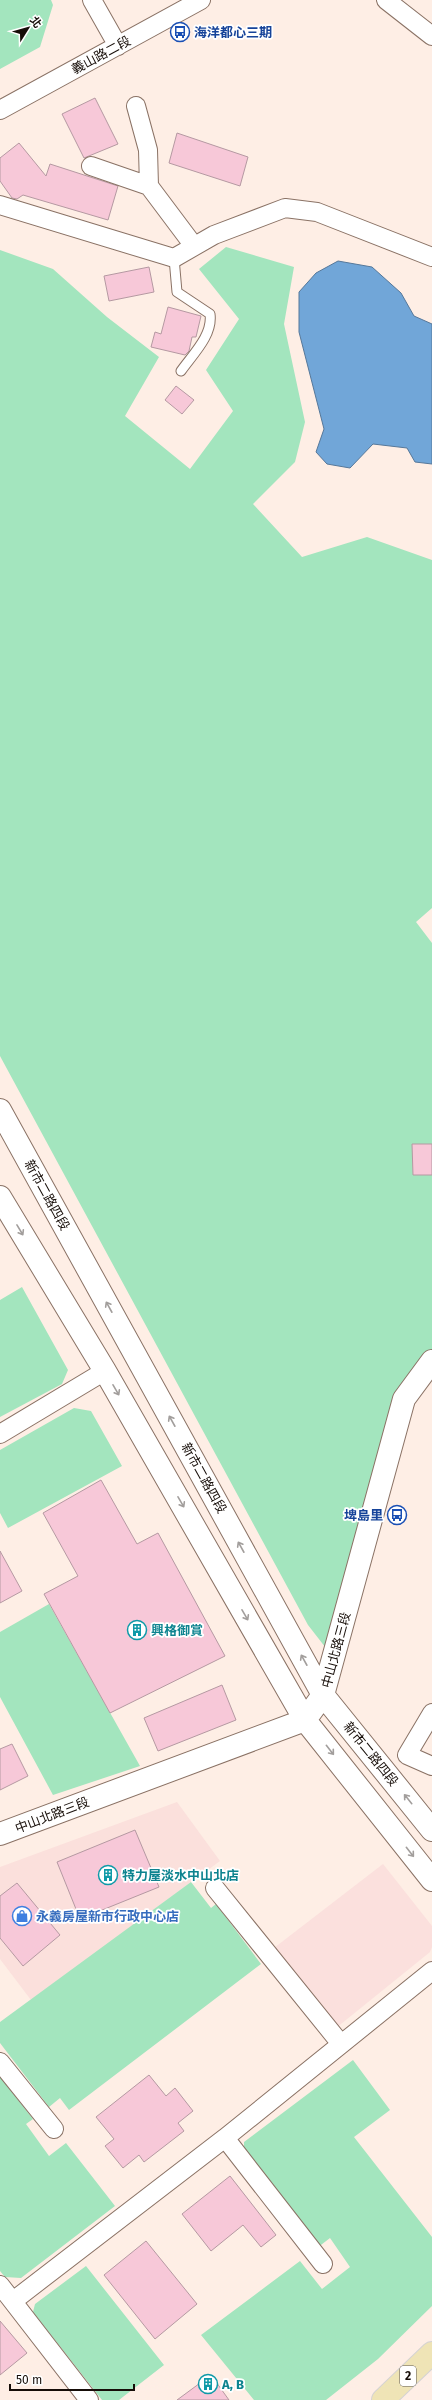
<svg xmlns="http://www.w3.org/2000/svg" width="432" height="2400" font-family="'Fira Sans','Noto Sans TC',sans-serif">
<rect width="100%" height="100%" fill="#feeee5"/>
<path fill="#fbe0dc" d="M177 1802 220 1861 31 2000 0 1959V1867Z"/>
<path fill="#fbe0dd" d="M383 1864 432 1926V1947L430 1952 336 2028 274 1948Z"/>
<path fill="#a3e5be" d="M0 0H51L53 5 40 47 0 69Z
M226 247 294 267 284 324 305 422 295 462 253 504 302 557 367 537 432 560V908L416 922 432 943V1363L405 1402 336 1661 308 1625 0 1056V250L53 269 107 317 159 357 125 416 190 469 233 411 206 370 239 319 199 269Z
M22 1287 68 1370 62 1384 0 1417V1300Z
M74 1408 91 1411 122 1466 8 1528 0 1513V1450Z
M49 1604 140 1766 53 1795 0 1697V1632Z
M191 1882 211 1908 216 1904 261 1964 69 2110 60 2098 49 2107 0 2043V2022Z
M353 2060 390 2110 354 2137 432 2237V2306L378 2359 326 2400H254L201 2335 300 2261 322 2289 350 2267 330 2238 317 2248 244 2154V2142Z
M0 2077 33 2119 26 2124 49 2156 66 2143 115 2206 21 2278 5 2277 0 2271Z
M86 2266 164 2365 119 2400H102L33 2312 35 2304Z"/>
<path fill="#71a6d8" stroke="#56789a" d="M338 261 372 267 401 293 414 316 432 324V464L415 462 407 448 373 444 350 468 327 464 316 452 324 429 299 332V292L316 273Z"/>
<path fill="#f7c8d8" stroke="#b599a2" d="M95 98 118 144 84 158 62 114Z
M177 133 248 157 240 186 169 163Z
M19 143 46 176 50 164 118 186 108 220 23 195 17 199 12 198 0 181V158Z
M149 267 154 292 109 301 104 276Z
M168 307 201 316 196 337H192L189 351 185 355 151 347 155 332 161 334Z
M176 386 194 400 182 414 165 400Z
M412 1144H432V1175H413Z
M101 1480 137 1544 158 1533 225 1656 110 1713 44 1594 78 1576 43 1513Z
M0 1551 22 1591 0 1603Z
M222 1685 236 1720 158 1751 144 1718Z
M12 1744 28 1776 0 1790V1749Z
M135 1830 159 1887 80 1919 57 1862Z
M17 1883 60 1935 23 1966 0 1938V1896Z
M149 2075 166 2096 175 2088 193 2111 178 2123 184 2131 144 2162 139 2155 123 2168 105 2146 114 2139 96 2117Z
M230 2176 276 2235 261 2247 243 2225 211 2251 182 2214Z
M146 2241 197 2304 155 2339 104 2275Z
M0 2321 27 2353 0 2375Z
M211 2375 229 2400H177Z"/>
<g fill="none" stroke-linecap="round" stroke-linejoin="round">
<g stroke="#8a7265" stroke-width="11">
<path id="lane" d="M174 258 177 292 210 314C213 335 193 354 181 371"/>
</g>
<g stroke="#8a7265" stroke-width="20">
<path id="street" d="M92 0 118 46
M386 0 432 36
M136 106 148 150 149 186 194 246
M0 110 201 0
M91 166 149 186
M0 205 174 258 214 235 285 208 317 212 432 257
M0 1434 105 1371
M432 1713 407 1755 432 1766
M215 1888 341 2044
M0 2062 54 2129
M225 2138 323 2264
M0 2285 89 2400
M13 2301 225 2138 432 1971"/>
</g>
<g stroke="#8a7265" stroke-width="24">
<path id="secondary" d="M0 1110 323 1695 432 1830
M0 1197 105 1371 305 1720 432 1880
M0 1834 305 1720 323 1695 404 1399 432 1361"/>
</g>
<g stroke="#d5d3d3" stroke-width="24">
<path id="primary" d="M383 2400 432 2353"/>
</g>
<use href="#lane" stroke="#fff" stroke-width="9"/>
<use href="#street" stroke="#fff" stroke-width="18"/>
<use href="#secondary" stroke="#fff" stroke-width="22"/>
<use href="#primary" stroke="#efe4b6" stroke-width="22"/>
</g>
<defs><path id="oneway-shaft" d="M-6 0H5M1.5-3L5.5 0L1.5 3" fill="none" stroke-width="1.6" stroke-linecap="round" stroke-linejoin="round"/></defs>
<g stroke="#a29e9c">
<use href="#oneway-shaft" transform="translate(20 1230) rotate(59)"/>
<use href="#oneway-shaft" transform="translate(109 1307) rotate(-119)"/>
<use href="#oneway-shaft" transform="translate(116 1390) rotate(60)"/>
<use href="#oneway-shaft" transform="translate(172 1421) rotate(-119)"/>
<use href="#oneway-shaft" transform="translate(181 1502) rotate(60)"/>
<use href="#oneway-shaft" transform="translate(241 1547) rotate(-119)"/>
<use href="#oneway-shaft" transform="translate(245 1615) rotate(60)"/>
<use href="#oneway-shaft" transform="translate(304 1660) rotate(-119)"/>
<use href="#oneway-shaft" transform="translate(330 1750) rotate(52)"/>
<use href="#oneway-shaft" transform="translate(408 1799) rotate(-129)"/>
<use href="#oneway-shaft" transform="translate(410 1852) rotate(52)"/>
</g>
<defs>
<g id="bus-ring" transform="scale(1)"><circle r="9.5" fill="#fff" stroke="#1a4fb4" stroke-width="1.5"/><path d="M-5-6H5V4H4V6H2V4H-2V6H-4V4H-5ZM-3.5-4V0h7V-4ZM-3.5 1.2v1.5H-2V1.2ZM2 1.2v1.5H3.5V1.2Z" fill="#1a4fb4"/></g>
<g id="building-ring" transform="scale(1)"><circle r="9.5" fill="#fff" stroke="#0f9aa8" stroke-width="1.5"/><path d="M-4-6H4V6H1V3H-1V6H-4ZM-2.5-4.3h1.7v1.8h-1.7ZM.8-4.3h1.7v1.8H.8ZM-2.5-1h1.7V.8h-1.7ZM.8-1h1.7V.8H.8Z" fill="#0f9aa8"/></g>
<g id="shop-ring" transform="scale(1)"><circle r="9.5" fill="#fff" stroke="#3f7fe0" stroke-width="1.5"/><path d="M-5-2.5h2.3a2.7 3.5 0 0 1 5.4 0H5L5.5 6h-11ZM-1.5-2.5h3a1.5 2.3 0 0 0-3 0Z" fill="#3f7fe0"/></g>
</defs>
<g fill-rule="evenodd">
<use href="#bus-ring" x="180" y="32"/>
<use href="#bus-ring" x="397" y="1515"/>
<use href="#building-ring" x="137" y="1630"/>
<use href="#building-ring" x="108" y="1875"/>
<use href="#shop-ring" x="22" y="1916"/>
<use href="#building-ring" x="208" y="2384"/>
</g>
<g text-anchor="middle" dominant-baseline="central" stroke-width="3.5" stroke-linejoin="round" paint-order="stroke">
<rect fill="#fff" stroke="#5c5652" stroke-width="1" x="400" y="2366" width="16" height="20" rx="3"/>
<g font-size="12" font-weight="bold" fill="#160d08">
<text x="408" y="2376">2</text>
</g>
<g font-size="13" font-weight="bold" fill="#164399" stroke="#fff" text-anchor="start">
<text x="194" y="32">海洋都心三期</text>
<text x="383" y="1515" text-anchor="end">埤島里</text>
</g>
<g font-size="13" fill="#160d08" stroke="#fff">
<text transform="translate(101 55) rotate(-28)">義山路二段</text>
<text transform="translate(47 1195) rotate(61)">新市二路四段</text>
<text transform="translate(204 1478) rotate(61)">新市二路四段</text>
<text transform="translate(336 1650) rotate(-75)">中山北路三段</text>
<text transform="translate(371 1754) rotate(51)">新市二路四段</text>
<text transform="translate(52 1815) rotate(-21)">中山北路三段</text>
</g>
<g font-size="13" font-weight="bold" fill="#0d838f" stroke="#fff" text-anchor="start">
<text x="151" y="1630">興格御賞</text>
<text x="122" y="1875">特力屋淡水中山北店</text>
<text x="222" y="2384">A, B</text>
</g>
<g font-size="13" font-weight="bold" fill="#366cbe" stroke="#fff" text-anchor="start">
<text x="36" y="1916">永義房屋新市行政中心店</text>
</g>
</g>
<g transform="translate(28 28) rotate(53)" stroke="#ffffff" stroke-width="3" paint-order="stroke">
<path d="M0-3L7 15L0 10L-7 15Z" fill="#160d08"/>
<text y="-6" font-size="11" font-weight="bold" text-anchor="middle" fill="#160d08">北</text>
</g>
<path d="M10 2384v6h124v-6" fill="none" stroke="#160d08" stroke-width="2"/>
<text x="16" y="2384" font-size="12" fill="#160d08" stroke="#ffffff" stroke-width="3" paint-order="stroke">50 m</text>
</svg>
